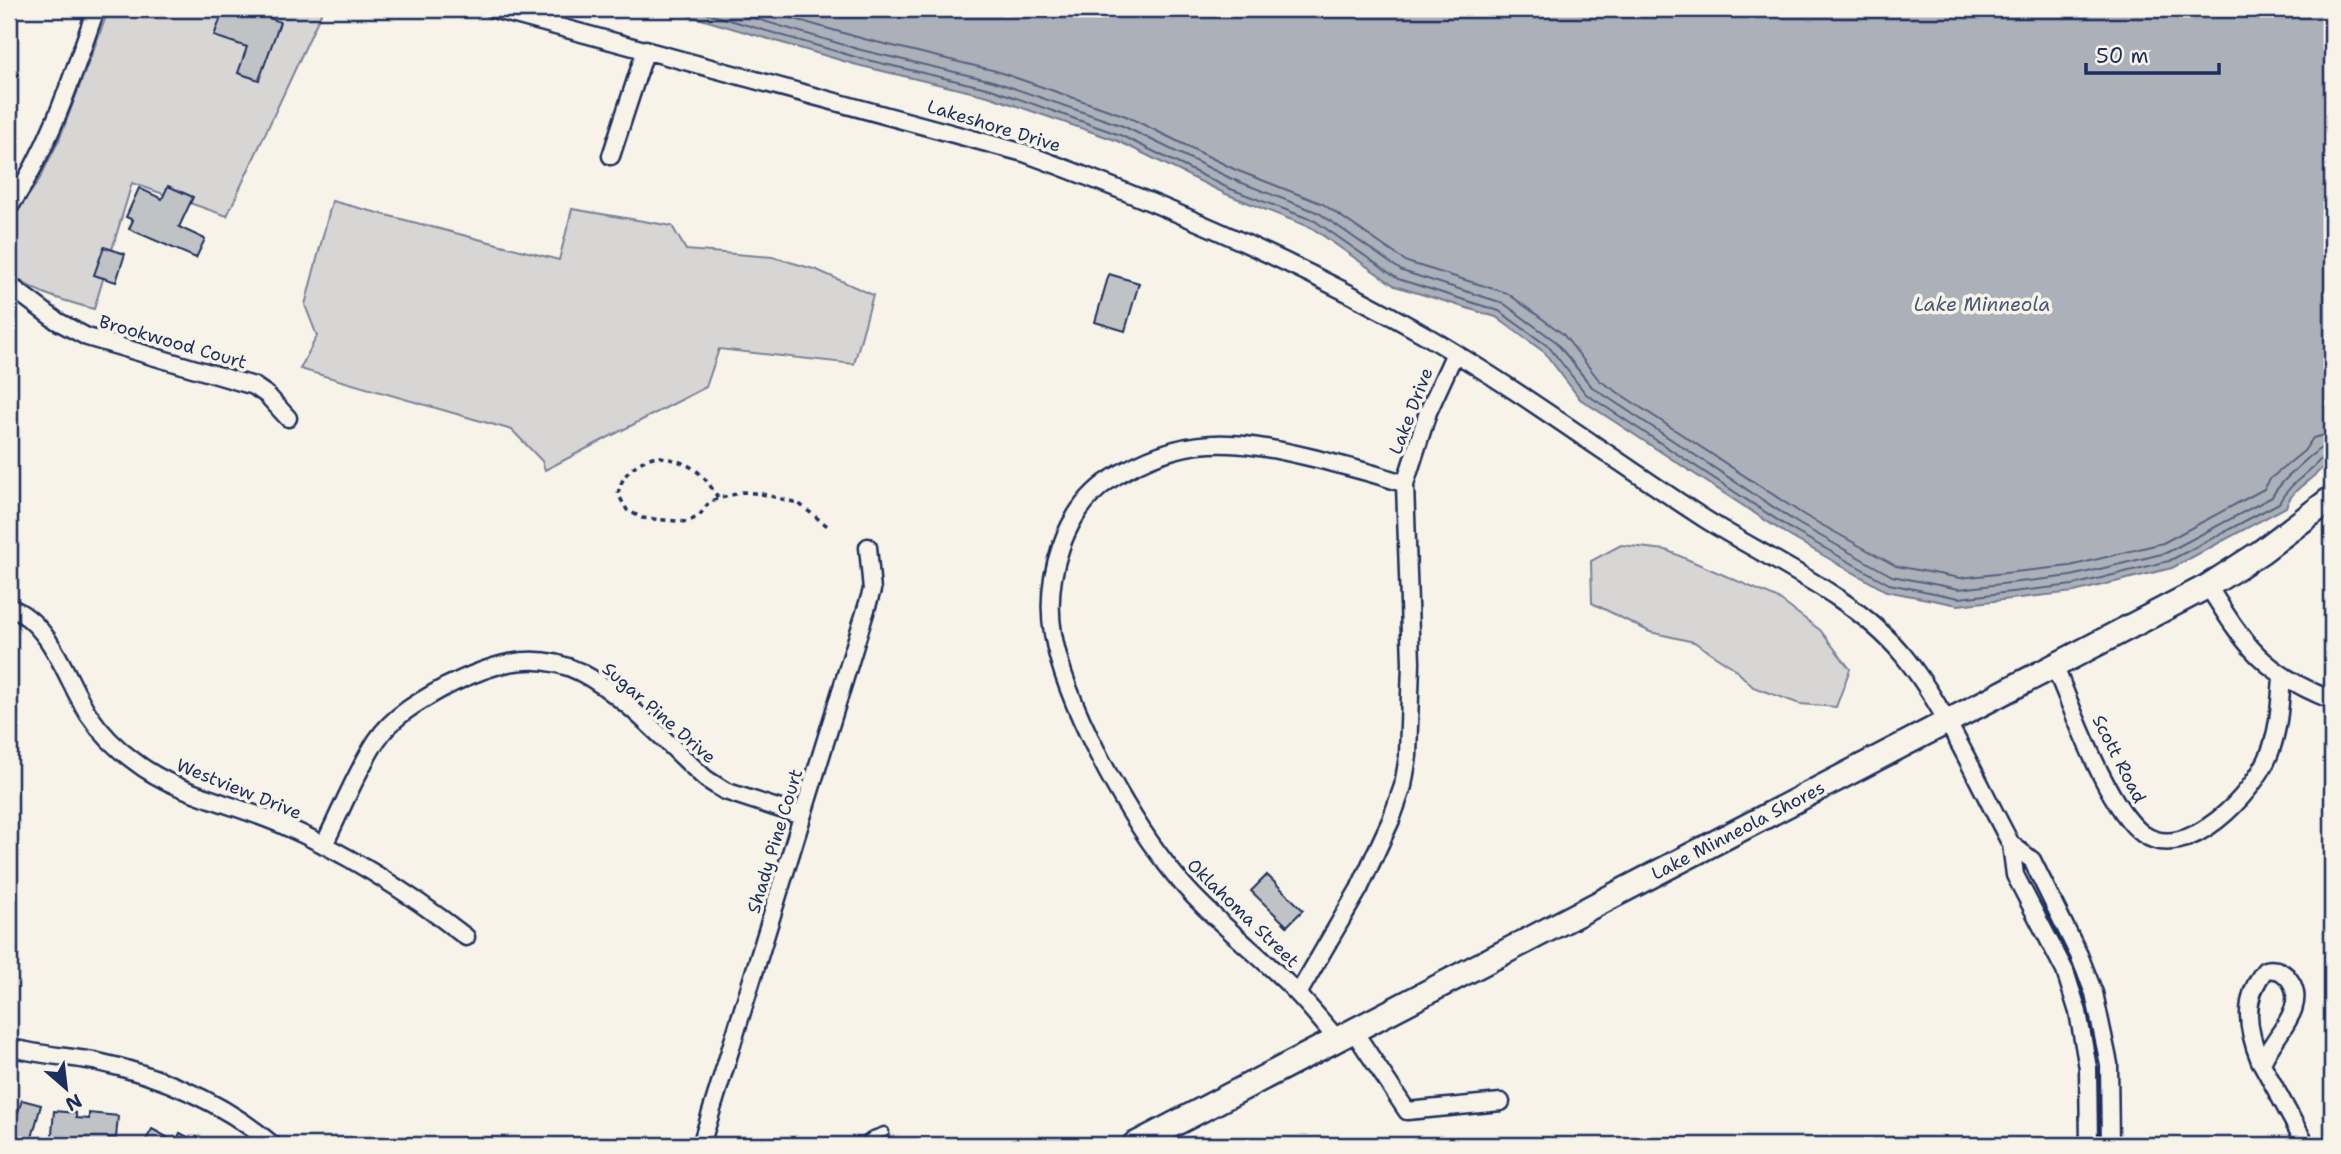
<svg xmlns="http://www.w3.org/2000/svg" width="2341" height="1154" font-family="'Shantell Sans',sans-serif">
<rect width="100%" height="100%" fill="#f7f3e8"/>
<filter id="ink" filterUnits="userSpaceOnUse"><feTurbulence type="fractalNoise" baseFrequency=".0143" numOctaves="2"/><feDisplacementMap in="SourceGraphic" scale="14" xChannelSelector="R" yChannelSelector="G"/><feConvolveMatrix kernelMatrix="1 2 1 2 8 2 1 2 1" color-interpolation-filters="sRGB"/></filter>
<g filter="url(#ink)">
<path fill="#d7d6d4" stroke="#798299" stroke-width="2" d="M109 9H323L227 216 132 183 94 309C65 301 32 293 9 272V223L38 182 59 140Z
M332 201 559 260 572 209 672 226 686 250 773 257 817 270 873 295 854 364 719 349 706 387 545 470 542 461 512 430 300 369 317 336 305 305Z
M1621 545 1666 550 1777 598 1820 630 1850 669 1836 707 1800 704 1753 687 1734 668 1694 642 1650 632 1592 603 1591 561Z"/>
<path fill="#acb0b9" stroke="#727c95" stroke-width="2" d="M667 9H2332V451C2321 481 2295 481 2286 507L2172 568 2074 592 1958 605 1886 591 1791 537 1580 399 1544 352 1496 317 1395 286 1312 228 1226 194 1118 141 988 96 857 65Z"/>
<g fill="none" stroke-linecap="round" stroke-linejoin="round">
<path stroke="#556382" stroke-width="2" d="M692 9 859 58 991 89 1120 135 1228 188 1315 221 1398 279 1499 311 1549 347 1586 394 1794 531 1889 584 1959 598 2073 585 2169 561 2279 503C2290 482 2312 472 2325 454L2332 452
M723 9 861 50 993 81 1123 126 1232 179 1319 213 1402 271 1503 303 1555 341 1592 387 1799 524 1892 576 1959 589 2071 576 2166 553 2272 497C2278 484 2320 444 2332 443
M760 9 864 39 996 71 1126 116 1236 170 1323 204 1407 262 1507 293 1563 334 1599 380 1804 515 1896 566 1960 578 2070 566 2163 543 2264 489 2271 478 2304 451 2313 438 2332 433"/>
</g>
<path fill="#c0c3c5" stroke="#1b2f5e" stroke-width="2" d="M224 9H265L271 11 269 18 280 22 259 80 238 73 247 47 214 36Z
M168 186 193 197 179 227 205 239 196 258 129 229 133 220 126 217 139 188 162 199Z
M104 247 125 254 116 282 94 275Z
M1109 274 1139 283 1125 331 1095 322Z
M1267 875 1303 910 1287 926 1251 891Z
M22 1100 41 1105 30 1145 9 1141V1109L18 1112Z
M54 1111 76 1113V1118L89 1119V1113L118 1116 116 1138H108V1145H51Z
M152 1129 176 1142 180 1133 199 1143 143 1145Z"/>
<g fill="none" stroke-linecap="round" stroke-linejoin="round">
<g stroke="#1b2f5e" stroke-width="13">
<path id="lane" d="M862 1145 873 1136 884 1132"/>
</g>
<g stroke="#1b2f5e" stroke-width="21">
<path id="street" d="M493 9 1024 153C1161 203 1298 262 1425 335 1521 391 1611 458 1705 519 1771 561 1852 594 1903 655 1945 706 1979 785 2011 844L2015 875 2065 971 2078 1012 2088 1068 2089 1145
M611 156 646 49
M9 208C50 147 72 78 96 9
M9 285 57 321 87 337 254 386 267 395 288 418
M2208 586C2246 647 2263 673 2332 700
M9 607C52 623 66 680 89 715 101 733 117 749 134 761 176 794 232 803 280 824 347 853 408 892 466 937
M2054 665C2072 707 2107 808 2143 834 2187 865 2254 793 2269 755 2279 730 2280 704 2282 677
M2011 844 2032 860 2079 955 2094 993 2109 1064 2110 1145
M324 845C341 811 356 772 377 740 393 716 418 702 443 688 487 666 532 648 580 672 625 695 668 745 706 779L725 791 802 816
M1298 994 1359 889 1391 820 1403 786 1408 756 1411 663 1405 484 1428 412 1455 353
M1353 1030 1407 1111 1501 1102
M1337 1039C1320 1019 1303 998 1284 980 1245 942 1200 909 1167 865 1124 810 1065 703 1053 634 1044 580 1063 510 1111 479 1183 433 1234 439 1313 458 1344 466 1375 473 1405 484
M9 1047C37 1055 66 1056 94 1061 159 1075 223 1102 273 1145
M2262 1064C2270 1038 2311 1008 2289 979 2283 971 2275 968 2265 970 2242 999 2247 1029 2260 1061L2262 1064 2306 1145
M701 1145 872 590 868 547"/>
</g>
<g stroke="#1b2f5e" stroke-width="28">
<g id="secondary">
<path id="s1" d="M1134 1145 2208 586 2261 552 2332 498"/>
</g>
</g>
<path stroke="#1b2f5e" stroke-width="3.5" stroke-dasharray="5 5" stroke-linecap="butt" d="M718 498C701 469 689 462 656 456 636 462 622 473 618 494L627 510 642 518 687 522 699 516 710 501 743 492 762 494 798 503 830 528"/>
<use href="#lane" stroke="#f7f3e8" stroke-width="8"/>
<use href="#street" stroke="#f7f3e8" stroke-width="16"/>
<use href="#secondary" stroke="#f7f3e8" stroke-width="23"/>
</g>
</g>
<g text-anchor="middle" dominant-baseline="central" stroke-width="7" stroke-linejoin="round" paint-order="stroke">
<g font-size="18" fill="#1b2f5e" stroke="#f7f3e8">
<text transform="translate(994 126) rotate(17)">Lakeshore Drive</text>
<text transform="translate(173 342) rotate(16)">Brookwood Court</text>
<text transform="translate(1411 411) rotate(-69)">Lake Drive</text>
<text transform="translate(659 713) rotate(41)">Sugar Pine Drive</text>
<text transform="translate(2119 759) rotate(63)">Scott Road</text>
<text transform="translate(239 789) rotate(22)">Westview Drive</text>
<text stroke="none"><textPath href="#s1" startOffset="681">Lake Minneola Shores</textPath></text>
<text transform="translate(775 841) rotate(-73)">Shady Pine Court</text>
<text transform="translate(1243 913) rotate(44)">Oklahoma Street</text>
</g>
<g font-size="19" font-style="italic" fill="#465679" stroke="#f7f3e8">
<text x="1982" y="304">Lake Minneola</text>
</g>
</g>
<rect width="2341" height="1154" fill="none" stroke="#f7f3e8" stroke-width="35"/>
<rect x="18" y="18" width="2306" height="1119" fill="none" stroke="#1b2f5e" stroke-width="2.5" filter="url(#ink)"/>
<g transform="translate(66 1088) rotate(152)" stroke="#f7f3e8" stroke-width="5" paint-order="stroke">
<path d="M0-5L12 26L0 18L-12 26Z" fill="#1b2f5e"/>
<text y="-10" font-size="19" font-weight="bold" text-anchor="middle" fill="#1b2f5e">N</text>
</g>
<path d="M2086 63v10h133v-10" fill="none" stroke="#1b2f5e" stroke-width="3.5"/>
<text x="2096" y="63" font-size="21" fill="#1b2f5e" stroke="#f7f3e8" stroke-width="5" paint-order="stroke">50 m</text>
</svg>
